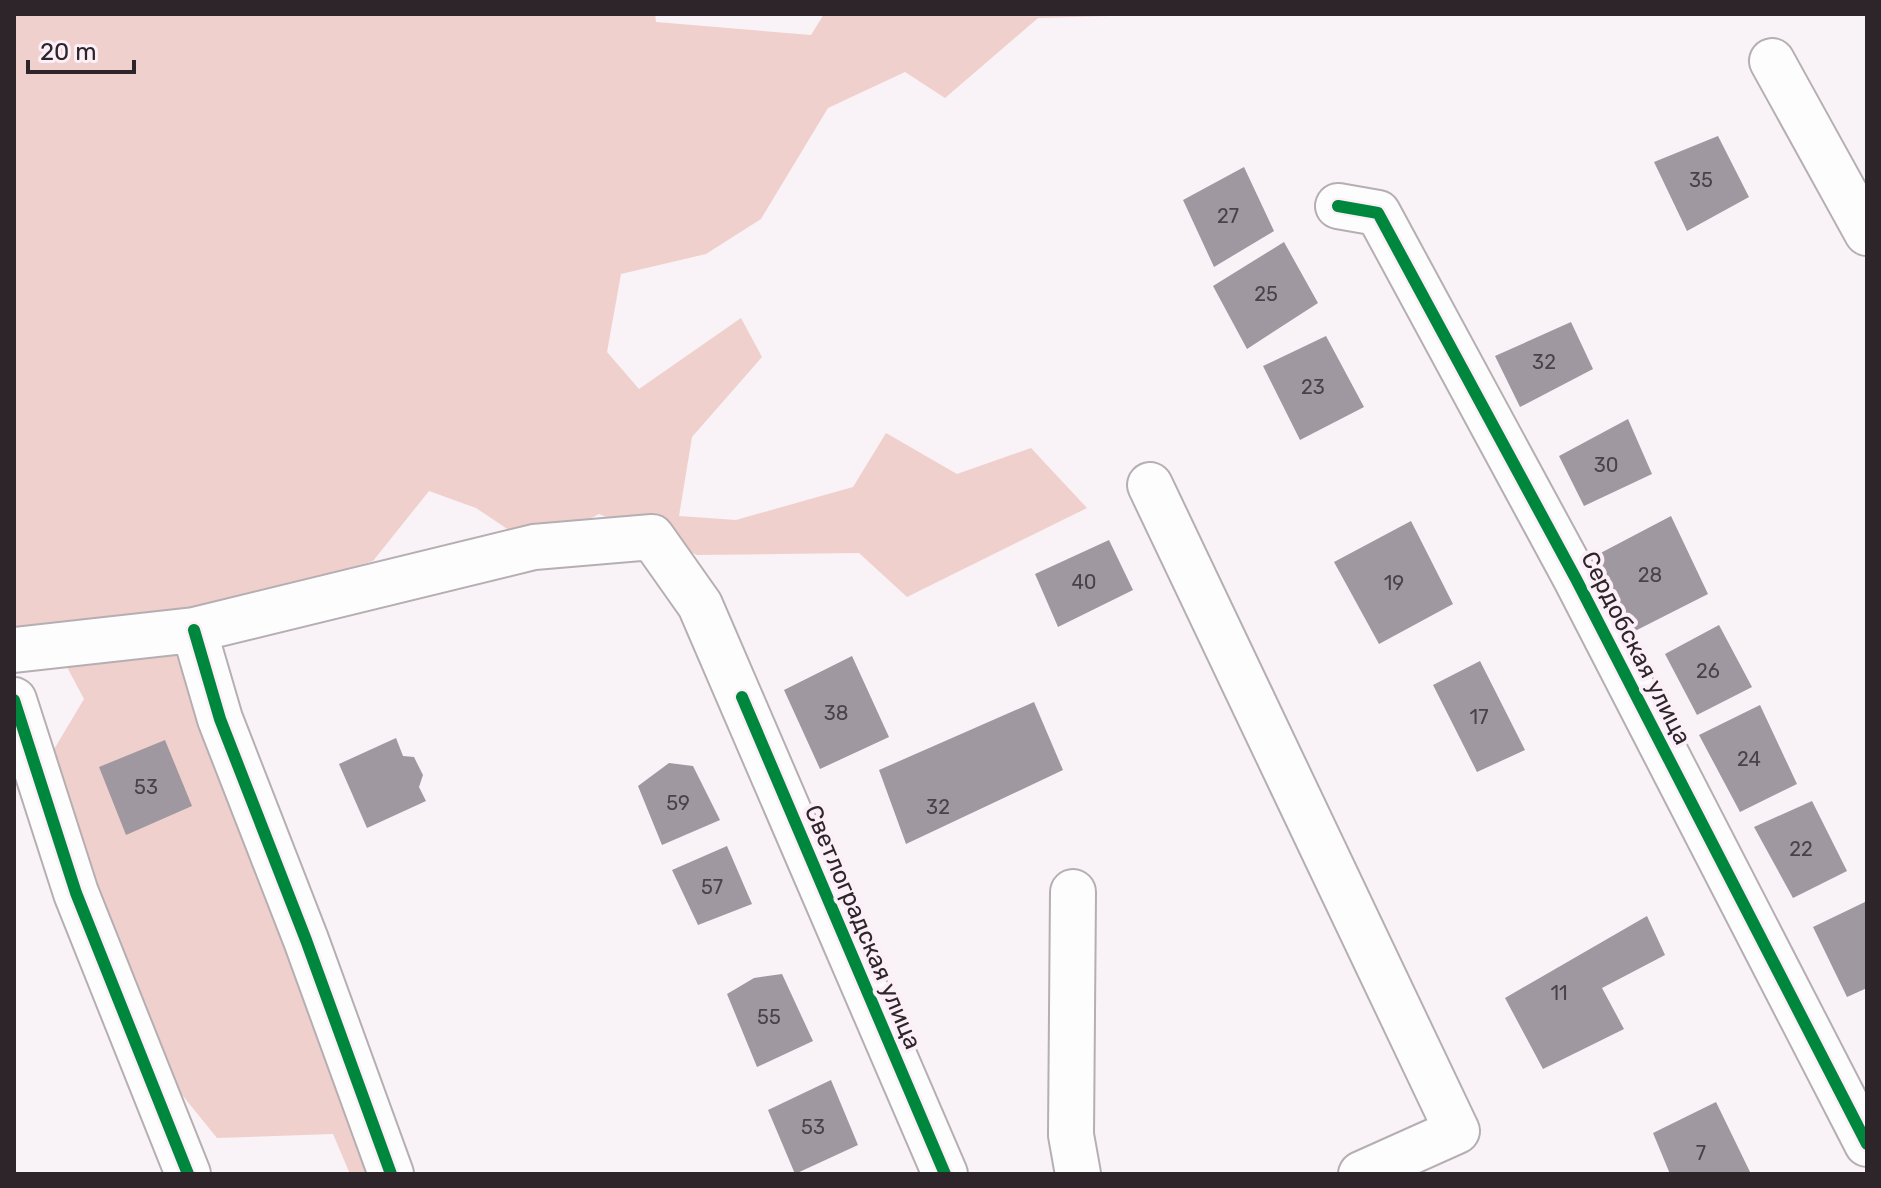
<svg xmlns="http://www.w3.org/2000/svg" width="1881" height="1188" font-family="Rubik,sans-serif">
<rect width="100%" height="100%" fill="#f9f2f6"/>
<path fill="#f0d0cc" d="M14 14H655L656 22 811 35 824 14H1180L1038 18 945 98 905 72 828 108 761 219 706 254 621 274 607 352 639 389 741 318 762 357 692 437 679 516 736 520 853 487 886 433 957 474 1031 448 1087 508 907 597 859 553 697 555 599 514 534 547 476 508 429 491 373 561 165 628 389 1174H350L333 1134 217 1138 157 1064 47 761 84 699 59 652 14 662Z"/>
<path fill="#a098a1" d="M1718 136 1749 197 1687 231 1654 162Z
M1244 167 1274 231 1214 267 1183 200Z
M1284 242 1318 303 1247 349 1213 286Z
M1571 322 1593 369 1520 407 1495 356Z
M1326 336 1364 407 1300 440 1263 366Z
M1628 419 1652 474 1584 506 1559 456Z
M1671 516 1708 594 1629 634 1593 557Z
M1411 521 1453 604 1379 644 1334 562Z
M1109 540 1133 590 1058 627 1035 574Z
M1719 625 1752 687 1697 715 1665 654Z
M852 656 889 737 820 769 784 690Z
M1480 661 1525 750 1477 772 1433 685Z
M1034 702 1063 770 906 844 879 770Z
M1760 705 1797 784 1740 812 1699 735Z
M396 738 403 756 414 757 423 775 419 787 426 801 367 828 339 764Z
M165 740 192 806 126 835 99 767Z
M669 763 693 766 720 820 662 845 638 786Z
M1812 801 1847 871 1793 898 1754 827Z
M727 846 752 904 698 925 672 870Z
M1867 901V988L1847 997 1813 927Z
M1647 916 1665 955 1602 988 1624 1029 1543 1069 1505 998Z
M782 974 813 1041 757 1067 727 994 754 978Z
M831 1080 858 1145 795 1174 768 1110Z
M1716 1102 1751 1174H1670L1653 1133Z"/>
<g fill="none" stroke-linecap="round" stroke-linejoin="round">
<g stroke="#b5aeb2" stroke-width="48">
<path id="minor" d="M1772 61 1867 233
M1338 206 1378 213 1576 579 1867 1144
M1150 485 1457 1131 1361 1174
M194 630 220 719 306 940 391 1174
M14 650 194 630 534 547 652 537 700 605 945 1174
M14 700 76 893 188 1174
M1073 892 1071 1135 1078 1174"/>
</g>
<use href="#minor" stroke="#fefdfe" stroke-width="44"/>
<g stroke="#fceff7" stroke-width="17">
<path id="cycleway" d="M1338 206 1378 213 1576 579 1867 1144
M194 630 220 719 306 940 391 1174
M742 697 945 1174
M14 700 76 893 188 1174"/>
</g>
<use href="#cycleway" stroke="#00873e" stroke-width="12"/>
</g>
<g text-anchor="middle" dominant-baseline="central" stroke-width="8" stroke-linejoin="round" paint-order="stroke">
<g font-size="20" fill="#4a4248">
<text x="1701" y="180">35</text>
<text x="1228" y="216">27</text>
<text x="1266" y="294">25</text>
<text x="1544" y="362">32</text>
<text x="1313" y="387">23</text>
<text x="1606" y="465">30</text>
<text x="1650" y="575">28</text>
<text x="1084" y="582">40</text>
<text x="1394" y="583">19</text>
<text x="1708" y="671">26</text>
<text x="836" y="713">38</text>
<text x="1479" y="717">17</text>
<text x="1749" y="759">24</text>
<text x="146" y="787">53</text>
<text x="678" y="803">59</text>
<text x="938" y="807">32</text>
<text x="1801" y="849">22</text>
<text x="712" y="887">57</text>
<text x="1559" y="993">11</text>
<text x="769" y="1017">55</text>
<text x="813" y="1127">53</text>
<text x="1701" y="1153">7</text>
</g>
<g font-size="24" fill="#2d252a" stroke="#fceff7">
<text transform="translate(1636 648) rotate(63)">Сердобская улица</text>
<text transform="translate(863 927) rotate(67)">Светлоградская улица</text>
</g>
</g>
<rect width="1881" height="1188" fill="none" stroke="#2d252a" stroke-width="32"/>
<path d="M28 60v12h106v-12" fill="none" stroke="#2d252a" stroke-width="4"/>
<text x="40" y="60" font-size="24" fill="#2d252a" stroke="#fceff7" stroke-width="6" paint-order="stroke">20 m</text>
</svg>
